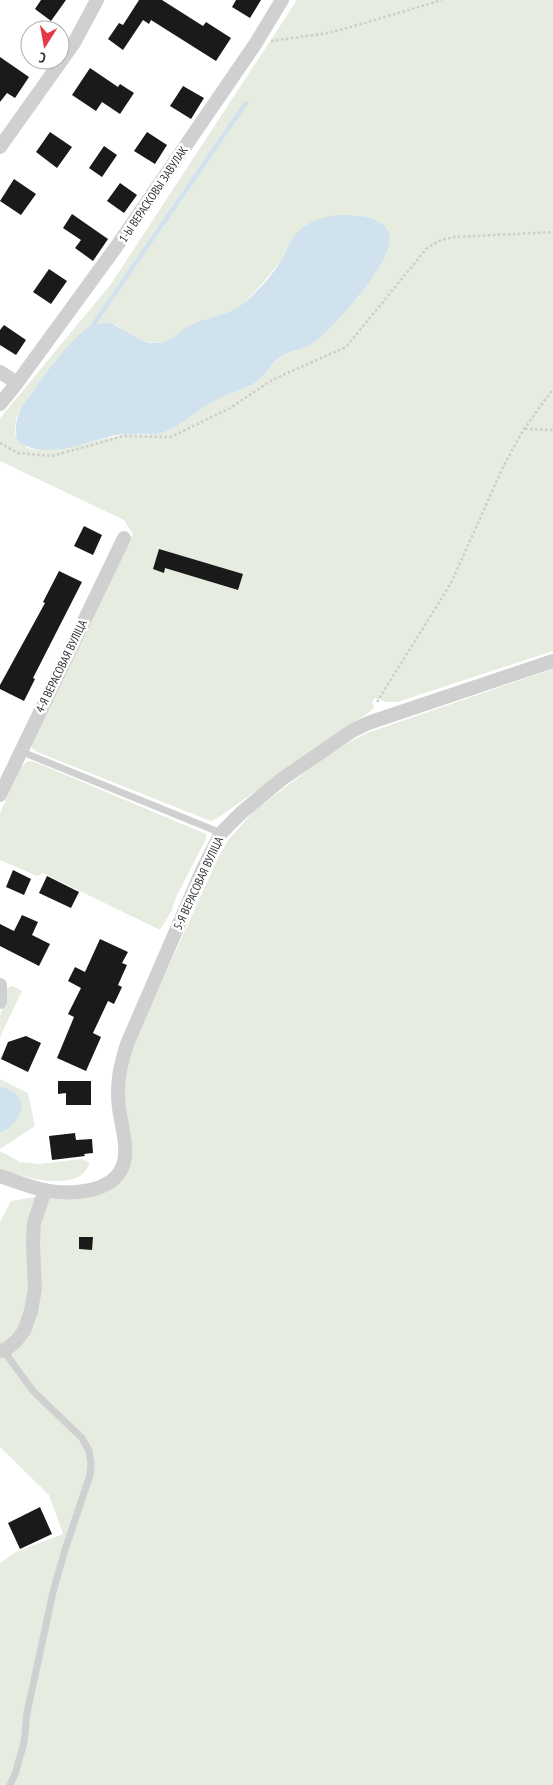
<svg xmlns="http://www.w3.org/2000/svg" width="553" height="1785" font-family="'PT Sans Narrow',sans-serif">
<rect width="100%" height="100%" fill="#fff"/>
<path fill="#e6ecdf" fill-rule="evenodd" d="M297 0H553V651L397 702H387L375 698 372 702 374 706 372 710 219 817 212 821 208 820 37 752 32 748V740L133 534 124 520 0 461V418L111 284ZM338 215H355L382 223 359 296 313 344 282 355 257 380 214 400 170 430 146 435 125 434 58 450H38L27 448 15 433 16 419 21 408 116 325 140 340 155 343 167 342 198 322 220 317 238 308 255 292 281 261 288 246Z
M553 669V1785H0V1563L16 1552 63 1534 49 1495 0 1447V1222L11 1201 40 1196 110 1189 121 1182 127 1171 124 1080 131 1049 219 856 229 839 254 811 324 758 346 744 367 733Z
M28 761 35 762 206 834V839L176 897 172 910 160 930 43 873 37 876 0 860V813L21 767Z
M12 986 22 991 0 1037V1017L7 988Z
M0 1079 28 1093 35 1126 0 1149Z
M0 1151 20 1162 39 1164 82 1159 89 1162V1165C78 1194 21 1176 0 1170Z"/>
<path fill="#cfe2ee" d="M338 215C354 215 382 215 389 233 399 256 333 328 315 342 305 350 291 349 280 357 271 364 266 374 257 381 244 390 229 392 216 400 200 408 187 421 171 429 152 439 132 431 112 436 81 444 47 460 18 442 14 429 16 420 21 408 37 387 70 335 93 325 118 315 133 344 156 343 170 343 176 335 186 328 200 318 220 318 235 309 251 300 273 275 282 259 287 250 290 240 297 233 308 221 324 217 338 215Z
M0 1087C10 1088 19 1094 22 1104 21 1118 12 1127 0 1133Z"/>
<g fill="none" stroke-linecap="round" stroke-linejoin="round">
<path stroke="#cfe2ee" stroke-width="4" d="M93 325 246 103"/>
</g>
<path fill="#1a1a1a" d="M41 0H66L51 21 35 9Z
M139 0H162L203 26 206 22 231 38 216 61 151 20 149 24 143 20 123 50 108 39 119 23 123 25Z
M236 0H261L250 18 232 7Z
M0 57 29 77 15 98 7 93 0 102Z
M90 68 118 87 120 84 134 93 120 114 102 102 96 111 72 95Z
M183 86 204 98 191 119 170 106Z
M50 132 72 147 57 168 36 152Z
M147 132 167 145 155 164 134 151Z
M104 146 117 155 102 177 89 168Z
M14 179 36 194 21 215 0 201Z
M120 183 137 195 124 213 107 201Z
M72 214 108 239 93 261 75 248 81 240 63 228Z
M49 269 67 281 51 304 33 292Z
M4 325 26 340 16 355 0 345V330Z
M84 526 102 535 93 555 74 546Z
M159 549 243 574 238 590 165 568 164 573 153 569Z
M59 571 82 582 33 678 35 679 24 701 0 689V685L45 603 43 602Z
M13 870 31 879 24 895 6 887Z
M47 876 79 892 71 908 39 893Z
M22 915 38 922 32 935 50 944 39 966 0 946V924L14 931Z
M100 939 128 952 122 963 127 965 118 985 122 987 114 1004 108 1001 93 1033 101 1037 86 1071 57 1058 74 1017 68 1014 81 988 68 981 75 967 85 972Z
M26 1036 41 1043 28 1072 1 1059 8 1042Z
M58 1081H91V1105H66V1093L58 1094Z
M75 1133 76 1140 92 1139 93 1153 84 1154 85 1156 52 1160 49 1136Z
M79 1237H93L92 1250 79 1249Z
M40 1507 52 1534 20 1549 8 1523Z"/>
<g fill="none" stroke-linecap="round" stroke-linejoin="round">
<path stroke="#cdcdcd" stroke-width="2.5" stroke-dasharray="2.5 2.5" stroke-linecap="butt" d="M271 41 328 33 351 27 442 0
M525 429 553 430
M0 443 18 453 52 456 124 436 171 437 230 408 272 380 346 347 427 248 441 240 454 237 553 232
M377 702 451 583 504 465 524 429 553 389"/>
<path stroke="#d0d0d0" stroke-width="7" d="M20 751 221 833
M4 1351 33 1391 82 1438 89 1451 91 1464 90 1475 65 1550 53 1592 27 1713 24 1743 15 1774 10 1785"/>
<path stroke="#d0d0d0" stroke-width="14" d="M0 147 74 43 97 0
M0 372 17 383
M0 404 17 383 119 243 256 43 282 0
M0 795 124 538
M0 985V1002
M0 1176C14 1181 29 1187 44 1190 70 1195 116 1194 124 1162 128 1144 121 1125 119 1108 116 1085 120 1066 127 1044L201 873 221 833 242 812 282 779 352 731 368 723 553 661
M0 1350 4 1351 16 1341 24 1331 31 1311 35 1288 33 1243 34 1223 45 1190"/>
</g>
<g text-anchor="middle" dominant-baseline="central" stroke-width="5" stroke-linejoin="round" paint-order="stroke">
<g font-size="12" fill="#333" stroke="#fff">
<text transform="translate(153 194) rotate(-56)">1-Ы ВЕРАСКОВЫ ЗАВУЛАК</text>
<text transform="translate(61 666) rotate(-64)">4-Я ВЕРАСОВАЯ ВУЛІЦА</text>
<text transform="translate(198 883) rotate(-65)">5-Я ВЕРАСОВАЯ ВУЛІЦА</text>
</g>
</g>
<g transform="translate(45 45) rotate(191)"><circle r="24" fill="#ffffff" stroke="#adadad"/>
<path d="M0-4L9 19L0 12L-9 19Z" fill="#e63946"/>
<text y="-8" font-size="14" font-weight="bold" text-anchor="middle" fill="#333333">С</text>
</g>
</svg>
